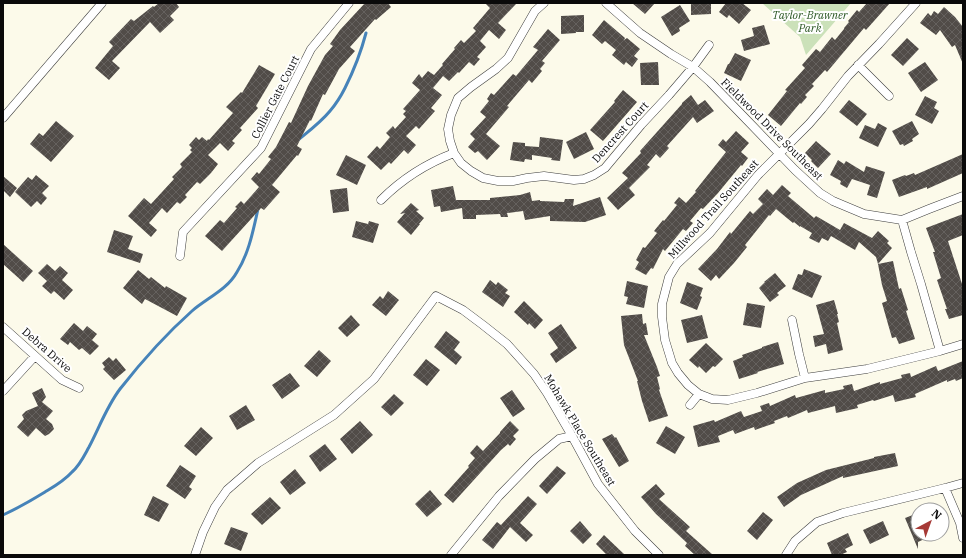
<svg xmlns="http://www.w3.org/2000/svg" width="966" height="558" font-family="'IBM Plex Serif',serif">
<defs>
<pattern id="building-cross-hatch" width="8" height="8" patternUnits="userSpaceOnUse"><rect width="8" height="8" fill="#514c48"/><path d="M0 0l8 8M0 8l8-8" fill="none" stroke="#65615e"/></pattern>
</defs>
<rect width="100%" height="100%" fill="#fcfaea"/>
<path fill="#cbe1b9" d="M762 3H851L806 55 800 37Z"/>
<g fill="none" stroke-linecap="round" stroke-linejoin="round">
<path stroke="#4683b9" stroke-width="3" d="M298 140C309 131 321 122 330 111 336 104 341 96 345 88 354 70 361 52 366 33
M3 515C18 508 32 500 45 492 55 486 64 481 72 472 80 465 84 456 89 447 99 428 107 406 120 389 142 361 165 335 192 311 207 298 227 290 237 272 249 253 253 231 258 209"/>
</g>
<path fill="url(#building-cross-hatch)" d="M159 3H176L179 7 170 16 174 20 160 33 150 22 112 61 120 68 109 80 95 68 113 46 109 42 131 19 134 21 153 6 154 7Z
M365 3H388L391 7 376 20 375 19 350 47 355 51 339 69 325 95 323 94 311 121 310 120 297 146 302 149 298 156 297 155 272 185 280 192 264 210 261 208 222 251 205 236 220 220 224 223 237 208 235 207 241 201 244 204 259 187 251 179 257 172 259 174 271 159 268 157 276 147 289 122 291 123 308 86 325 55 333 46 330 44 340 30Z
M485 3H517L498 23 506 30 499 39 489 30 480 41 486 47 477 57 480 59 474 66 469 62 459 73 458 72 449 81 443 76 433 88 442 95 431 108 435 111 419 129 416 126 406 136 416 145 408 154 404 150 391 164 389 162 381 170 367 157 377 146 380 149 390 137 386 133 393 126 395 129 406 117 403 114 406 111 403 109 420 90 412 83 419 74 422 78 428 71 434 75 443 65 442 64 455 49 454 48 461 40 464 43 476 31 473 28 490 8Z
M632 3H655L645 14Z
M691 3H711V14L691 15Z
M726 3H742L751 10 739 24 729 15 727 18 719 12Z
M867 3H890L866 30 864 28 827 72 825 70 812 84 814 86 805 95 807 97 801 104 800 103 781 126 768 115 787 91 785 90 805 68 802 65 816 49 820 52 832 37 835 40 844 29V28L849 22 848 21 857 10 859 12Z
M680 5 690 21 679 28 680 31 672 36 661 17Z
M944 7 955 17 963 27V64L955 45 952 47 940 30 936 35 920 23 928 13 931 16 934 11 938 14Z
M584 15V32H576V33L561 34V16Z
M604 20 625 38 624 40 627 38 640 49 634 56 638 59 632 67 626 62 624 65 612 55 616 50 605 41 602 44 592 35Z
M764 25 770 44 744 51 741 40 754 36 752 28Z
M548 29 560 40 542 61 545 63 540 69 542 71 532 83 529 80 507 106 509 107 486 134 500 146 487 160 478 151 475 153 468 147 475 139 470 134 486 117 480 112 489 101 487 99 491 93 494 95 513 74 516 76 538 50 533 47Z
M907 38 919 49 903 66 891 55Z
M735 53 751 60 741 81 724 73 728 64H729Z
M658 62 659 85H641L640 63Z
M925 62 938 80 921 92 908 73Z
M259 65 275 74 256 106 258 108 240 128 242 130 232 141 235 143 228 151 220 143 208 155 218 164 211 173 200 184 197 182 185 195 187 197 180 204 177 202 167 213 162 208 149 223 157 230 151 237 128 216 144 198 151 204 174 179 172 177 182 167 180 164 192 152 190 150 192 148 189 145 196 137 199 140 202 137 207 141 208 139 209 140 233 113 226 107 241 92 242 93Z
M623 90 637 102 603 141 590 130 615 102 614 101Z
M691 95 698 105 705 100 714 111 697 123 693 117 667 146 669 148 660 158 656 154 647 165 650 167 629 188 635 195 618 210 607 198 628 178 622 173 641 153 640 151 682 104V103Z
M925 96 937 102 934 108 939 111 932 124 915 115Z
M849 100 867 114 857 126 839 112Z
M56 121 74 136 51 162 30 144 39 133 43 136Z
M912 121 919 134 912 139 913 141 904 146 903 144 900 145 892 131Z
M878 123 887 128 878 147 859 138 865 125 875 129Z
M736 131 749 143 741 152 748 158 742 166 741 165 718 193 703 209 701 208 690 221 693 223 686 231 683 229 665 251 663 249 653 269 651 268 646 275 635 269 639 262 636 260 643 247 645 248 657 233 654 231 663 220 664 221 677 205 674 203 679 197 686 203 696 192 695 191 726 152 718 145 723 139 726 142Z
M586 132 594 149 574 159 566 142Z
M540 137 563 140 560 161 551 160 552 158 532 155V160L525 159 524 162 510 160 513 142 525 143V146L539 147Z
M816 141 831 154 818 168 811 161 812 160 805 153Z
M963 154V173L927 189V187L899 197 892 180 905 175 906 176 914 173 915 175Z
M346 155 366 165 357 185 336 175Z
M838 160 844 164 846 161 864 172 866 166 885 172 877 198 867 195 870 185 852 179 847 188 840 184 841 181 830 175Z
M36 175 49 186 42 193 47 198 41 205 37 201 31 207 15 192 28 177 32 180Z
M3 176 17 188 10 197 3 190Z
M782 185 791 193 788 196 814 218 816 216 840 230 844 223 872 238 878 231 889 241 887 243 892 248 878 264 876 257 859 242 855 250 831 236 828 241 822 238 819 243 809 238 812 233 800 226V227L794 222 793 223 776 209 770 216 769 215 745 245 747 247 734 263 719 279 716 275 711 281 698 269 717 249 730 232 731 234 750 211 753 214 763 204 758 199 767 189 773 195Z
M453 186 456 200H490V198L520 195 530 192 532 201 540 200V201L564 202 565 199H574L573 206 600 197 606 215 585 222 550 221V216L525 220 523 211 507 213 508 217H501L500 214 476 215V219H463L462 208 441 212 440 206 434 207 431 190Z
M347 188 349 211 333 213 330 190Z
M411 203 419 210 416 211 424 218 419 224H420L411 235 397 222 405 213 400 214Z
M963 214V235L948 241 963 287V315L949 319 945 309H947L937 280 941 278 933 252H935L926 228Z
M356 221 368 224 369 221 379 224 373 243 352 237Z
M114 230 133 236 128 249 143 254 140 263 107 252Z
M3 244 33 271 23 282 3 264Z
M893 261 899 289 901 288 908 310 906 311 915 339 899 344 896 337 892 338 882 303 887 301 882 285 878 264Z
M47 264 55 271 60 266 68 273 62 280 73 290 64 300 54 291 51 294 42 286 47 281 38 273Z
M804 269 822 276 812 298 792 289 798 274 802 275Z
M138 270 149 279 151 277 165 288 166 286 187 298 177 316 145 299 142 304 123 288Z
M775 273 786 286 777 293 779 295 770 302 759 288 765 282H764Z
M490 280 496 285 498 282 508 290 505 293 510 296 503 307 482 292Z
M627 281 648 286 644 308 626 304 628 297 624 296Z
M687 282 703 288 700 296 702 297 697 310 680 303Z
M388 291 399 300 386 316 372 305 380 296 383 299Z
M834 300 838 314H837L839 322 837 323 843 350 828 354 826 344 815 347 813 336 824 334 816 305Z
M524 301 543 320 535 329 529 323 528 325 514 312Z
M747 303 765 306 761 328 743 325Z
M642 314 643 324 646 323 648 335H644L657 367 660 376 657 377 660 389 659 390 668 416 649 422 642 401 637 381H638L624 345 621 316Z
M351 315 360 325 347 337 338 328Z
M702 315 708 338 687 343 681 320Z
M74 323 83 331 87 326 97 334 92 340 99 346 90 355 82 348 79 350 70 342 68 345 60 339Z
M561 324 577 348 556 363 550 354 558 348 548 333Z
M446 331 460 342 454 350 462 357 456 365 434 347Z
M778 342 784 364 757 372 758 373 739 379 733 361 743 357 742 355 762 348V347Z
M706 343 723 359 715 367 713 366 706 373 699 366 698 368 689 360Z
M319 350 331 361 317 377 304 366Z
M109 357 113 361 116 358 126 370 114 380 103 369 105 367 102 363Z
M426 359 440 370 427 386 413 375Z
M963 361V378L956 381 955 379 947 382V380L915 394 916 397 895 402 893 395 874 401 873 400 857 405 858 408 836 413 835 406 808 413 807 410 788 418 787 416 774 421 775 423 755 430 754 427 735 434 733 430 718 436 720 442 698 447 693 426 714 420 715 422 741 411 744 417 762 411 760 406 769 403 770 406 795 395 796 398 825 390V393L844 389 843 386 852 384 854 391 880 382V384L902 378 901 375 910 373 911 377 936 366 938 371Z
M290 373 300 386 282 399 272 385Z
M42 388 46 397 42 402 53 411 46 419 52 424 54 429 49 434 45 436 36 428 28 437 17 427 24 419 22 415 26 411 38 406 32 393Z
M512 390 525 409 513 417 500 398Z
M394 394 404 403 391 416 381 407Z
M246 405 255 420 237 430 229 416Z
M360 421 373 435 352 454 340 439Z
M510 421 519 430 513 436 516 439 510 446 508 444 501 450 453 503 444 495 469 467 468 466 475 458 470 453 477 445 483 451 500 433V432Z
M666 426 685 437 675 454 656 443Z
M201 427 213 438 196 456 184 446Z
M612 434 615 438 616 437 629 461 619 467 602 439Z
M325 444 337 459 320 472 309 456Z
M895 453 898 466 843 478V476L801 495 784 507 777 497 797 483 826 470 874 458V457Z
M180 465 196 476 189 487 192 489 185 499 166 486Z
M557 466 566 473 547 494 539 486Z
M295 469 306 483 290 495 280 482Z
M656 484 665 494 659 499 690 527 686 531 713 555H695L685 546 687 543 656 514 641 497Z
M430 490 442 504 427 517 415 504Z
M153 496 169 504 159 522 144 515Z
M528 496 537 504 520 523 533 535 526 542 510 527 493 549 482 540 497 522 501 525Z
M270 497 281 508 262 525 251 514Z
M763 512 773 520 757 540 747 531Z
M918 513V534H935L918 542V549L905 518Z
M580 521 592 535 583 544 570 531Z
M883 521 889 535 870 544 863 530Z
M231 527 248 533 241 551 224 544Z
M848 533 853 545 845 549 847 552 840 555H832L827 543Z
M604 535 625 555H607L596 544Z"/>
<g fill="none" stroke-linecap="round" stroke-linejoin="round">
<g stroke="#3d3d3d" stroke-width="9">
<path id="street" d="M544 3 535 11 508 58 496 69 471 87 458 98 451 115 448 129 450 141 454 153 461 163 471 171 483 178 498 181H513L527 178 544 176 574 180 584 179 594 175 605 168 641 125 669 95 693 67 709 45
M606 3 640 33 671 54 693 67 710 82 743 116 795 170 820 193 833 201 864 214 902 220 929 209 963 196
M916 3 879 44 848 76 822 109 809 124 758 175 710 233 677 264 669 277 662 304V317L665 340 672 363 678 373 688 385 699 394 712 399 728 400 757 393 805 378 867 369 940 351 963 344
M858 65 889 96
M3 118 102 3
M381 200C403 178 425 164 454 153
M902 220 911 252 921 284 940 351
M180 256 183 232 261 148 311 49 349 3
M792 320 799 354 805 378
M3 327 62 380 79 388
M3 391 35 356
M690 405 699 394
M945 488 960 523 963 538
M195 555 203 532 215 507 227 490 258 463 334 415 374 379 436 296 463 310 483 325 507 344 534 374 547 393 572 436 598 484 635 531 659 555
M451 555 499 496 535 459 559 439 572 436
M786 555 795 541 817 522 843 513 945 488 963 483"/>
</g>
<use href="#street" stroke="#fff" stroke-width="8"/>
</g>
<g text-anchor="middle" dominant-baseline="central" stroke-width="4" stroke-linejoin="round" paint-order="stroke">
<g font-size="11" font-style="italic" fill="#2b5724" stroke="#fff">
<text x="810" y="15">Taylor-Brawner<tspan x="810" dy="13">Park</tspan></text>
</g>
<g font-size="11" fill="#0a0a0a" stroke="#fff">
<text transform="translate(275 97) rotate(-63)">Collier Gate Court</text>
<text transform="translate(772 129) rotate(45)">Fieldwood Drive Southeast</text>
<text transform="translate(620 132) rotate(-48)">Dencrest Court</text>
<text transform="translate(713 209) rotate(-48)">Millwood Trail Southeast</text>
<text transform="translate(47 350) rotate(41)">Debra Drive</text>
<text transform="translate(580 430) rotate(59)">Mohawk Place Southeast</text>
</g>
</g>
<rect width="966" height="558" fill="none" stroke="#0a0a0a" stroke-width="8"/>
<g transform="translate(930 522) rotate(41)"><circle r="19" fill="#ffffff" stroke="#9d9d9d"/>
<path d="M0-3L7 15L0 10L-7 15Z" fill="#a63936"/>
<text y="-6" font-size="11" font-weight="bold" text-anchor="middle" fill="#0a0a0a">N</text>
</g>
</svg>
